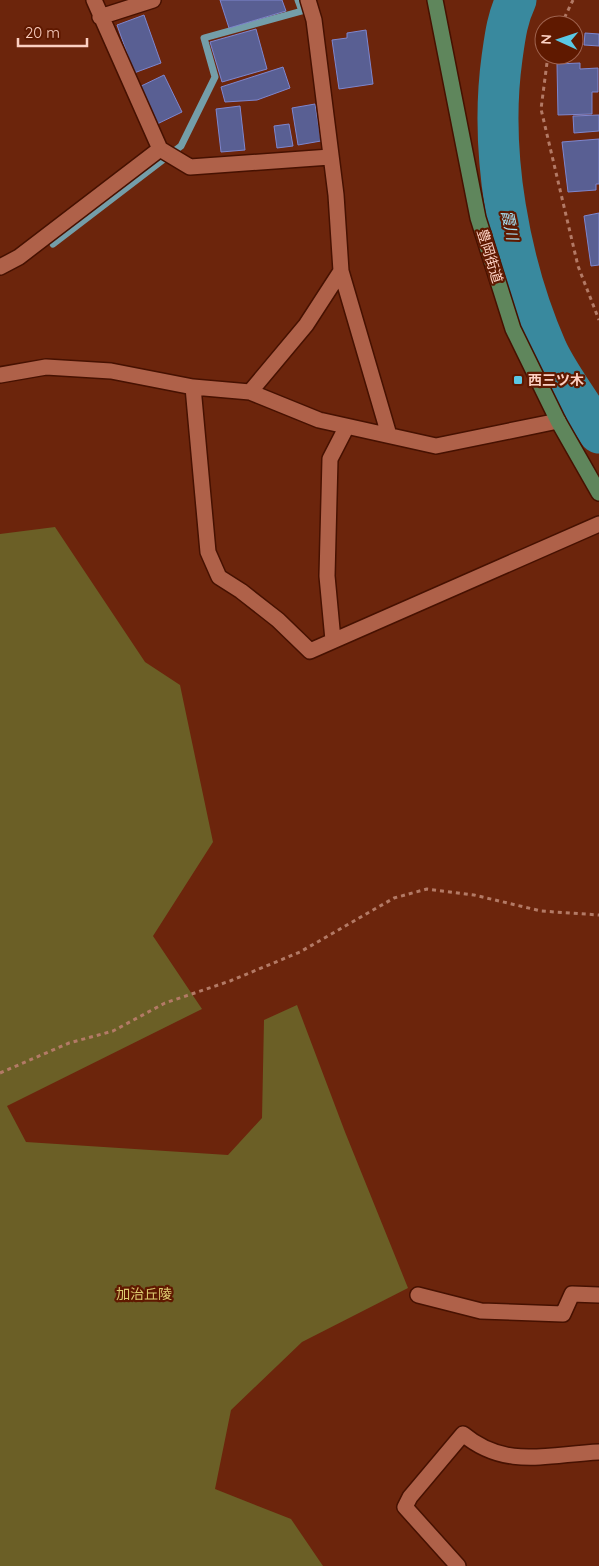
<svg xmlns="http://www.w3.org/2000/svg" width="599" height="1566" font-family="Quicksand,'Noto Sans JP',sans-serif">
<rect width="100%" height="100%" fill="#6c250c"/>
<path fill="#6b5f26" d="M55 527 145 662 180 685 213 842 153 936 202 1009 7 1106 26 1142 228 1155 262 1118 264 1020 297 1005 345 1132 408 1288 302 1342 231 1410 215 1489 291 1519 323 1566H0V534Z"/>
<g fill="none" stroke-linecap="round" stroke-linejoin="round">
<path stroke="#749ea9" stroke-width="7" d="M53 244 181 146 215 77 204 38 302 11 298 0"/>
<path stroke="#39899e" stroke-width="41" d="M516 0C507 19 505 37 502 58 489 152 509 263 547 350 560 378 583 407 599 433"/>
</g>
<path fill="#595f93" stroke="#7e86ce" d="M220 0H282L286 11 229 28Z
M144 15 161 63 134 73 117 25Z
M256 29 267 69 222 82 210 42Z
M366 30 373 84 339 89 332 40 347 38V33Z
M585 33 599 34V46L584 45Z
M580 63V69L598 68V92H592V114L558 115 557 64Z
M283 67 290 88 257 100 225 102 221 87Z
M164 75 182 112 155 125 137 88Z
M315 104 321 141 298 145 292 108Z
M240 106 245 150 221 152 216 109Z
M599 115V131L574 133 573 116Z
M289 124 293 146 277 148 274 126Z
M599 139V184H596V190L568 192 562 142Z
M599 213V265L591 266 584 216Z"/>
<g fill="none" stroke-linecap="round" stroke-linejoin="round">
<g stroke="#461101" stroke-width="18">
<path id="minor" d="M94 0 160 149 190 167 330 157
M100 17 153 0
M0 267 19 257 160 149
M341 271 389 435
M0 375 46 367 111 371 193 387 250 392 319 420 436 446 558 421
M193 387 208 552 219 577 241 591 278 620 310 651 599 524
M250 392 306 325 341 271 336 195 314 20 308 0
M333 640 327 576 330 459 346 428
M418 1295 481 1311 563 1314 572 1294 599 1295
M458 1566 405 1507 410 1497 463 1434C506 1470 549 1454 599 1452"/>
</g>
<g stroke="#461101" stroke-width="18">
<path id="major" d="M435 0 478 218 513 329 558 421 599 493"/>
</g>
<path stroke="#b37a66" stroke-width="3" stroke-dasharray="4 4" stroke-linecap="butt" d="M561 25 573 0
M548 55 541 109 578 266 599 320
M0 1073 69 1043 113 1031 165 1003 230 981 300 952 394 898 427 889 474 895 541 911 599 915"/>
<use href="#minor" stroke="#af6149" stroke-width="15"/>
<use href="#major" stroke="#5f865c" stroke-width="15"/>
</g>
<rect fill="#5ac8e5" stroke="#5f1900" stroke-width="2" x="513" y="375" width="10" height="10" rx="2.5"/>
<g text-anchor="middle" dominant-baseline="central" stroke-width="4.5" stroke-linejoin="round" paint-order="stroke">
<g font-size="14" fill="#fcd0c2" stroke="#5f1900">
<text transform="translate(490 256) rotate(73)">豊岡街道</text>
</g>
<g font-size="14" font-weight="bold" fill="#fcd0c2" stroke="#5f1900" text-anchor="start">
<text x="528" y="380">西三ツ木</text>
</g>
<g font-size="14" fill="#dcca6f" stroke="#5f1900">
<text x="144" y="1294">加治丘陵</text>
</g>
<g font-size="15" font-style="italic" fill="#a8e7fa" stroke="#5f1900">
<text transform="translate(510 225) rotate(78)">霞川</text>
</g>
</g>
<g transform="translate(559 40) rotate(273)"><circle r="24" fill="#5f1900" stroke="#9e624e"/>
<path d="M0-4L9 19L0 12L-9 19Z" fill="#5ac8e5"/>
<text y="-8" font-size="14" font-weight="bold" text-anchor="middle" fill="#fcd0c2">N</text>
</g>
<path d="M18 38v8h69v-8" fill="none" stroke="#fcd0c2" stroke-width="2.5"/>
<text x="25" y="38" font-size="15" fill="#fcd0c2" stroke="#5f1900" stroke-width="4" paint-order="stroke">20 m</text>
</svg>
